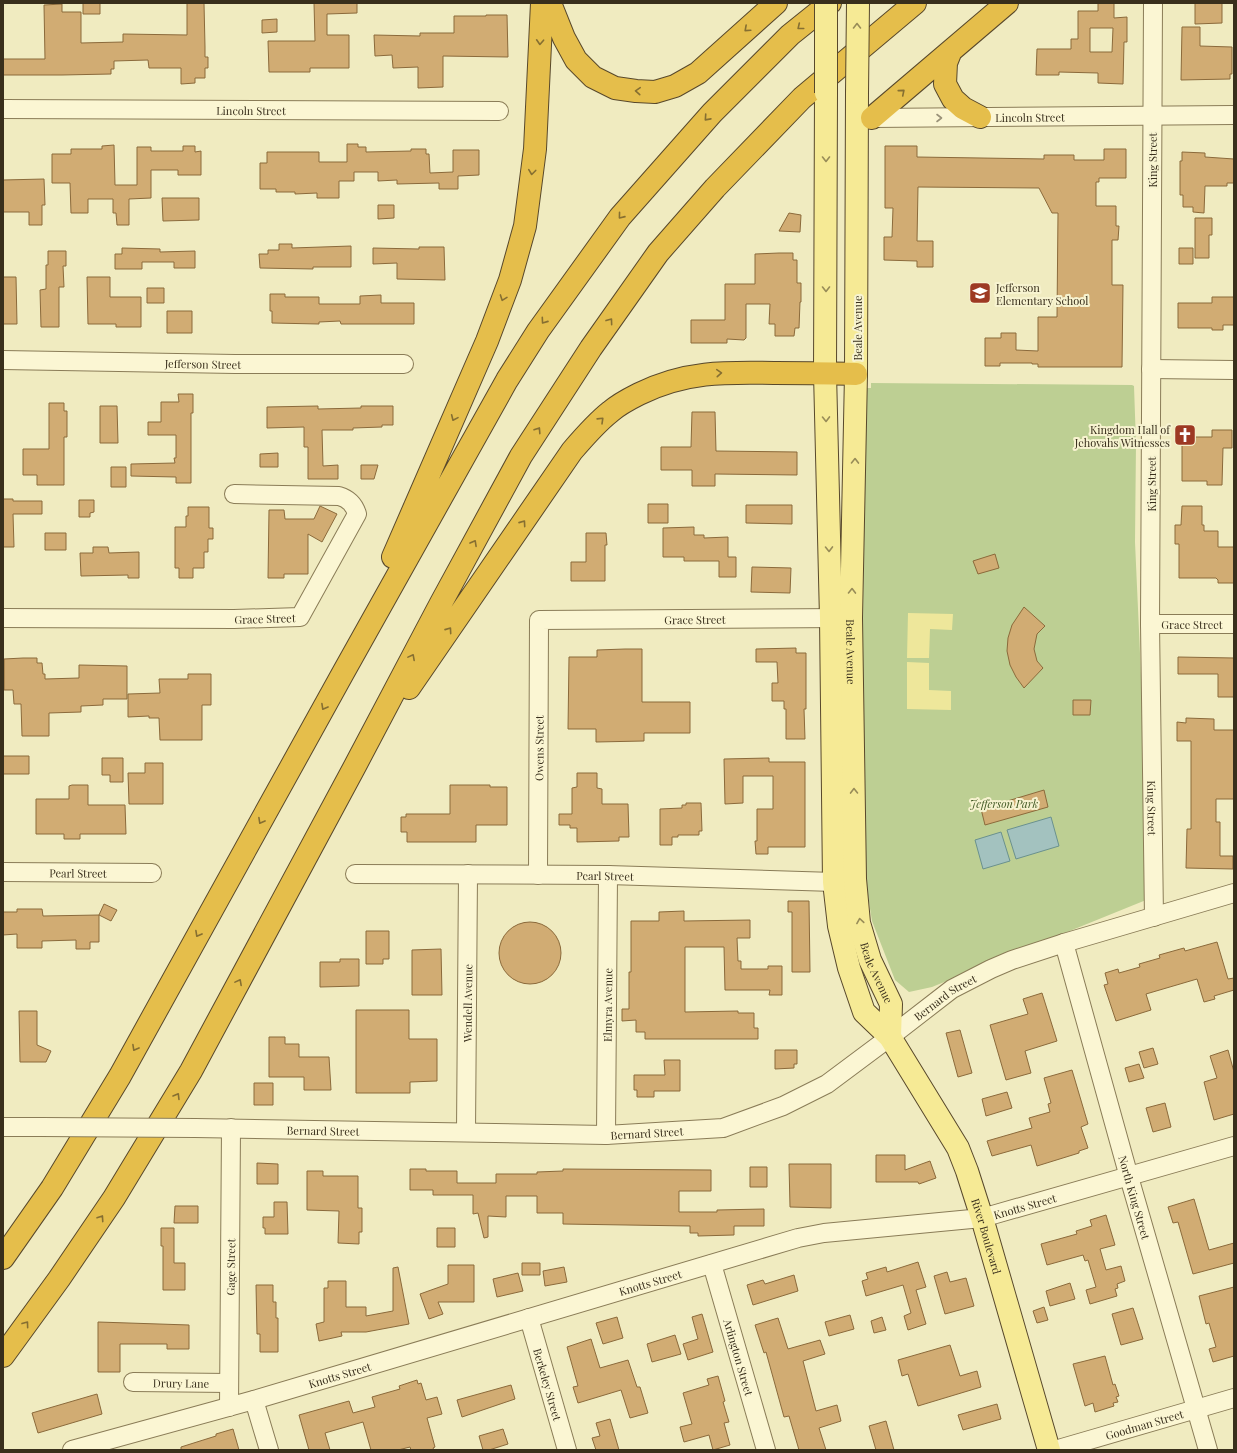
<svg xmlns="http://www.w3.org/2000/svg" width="1237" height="1453" font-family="'Playfair Display',serif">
<rect width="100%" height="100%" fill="#f0ebc0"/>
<path fill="#bdcf93" d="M871 383 1132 385 1134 386 1136 444 1135 542 1151 898 932 987 909 992 895 980 872 921 861 851 865 388H871Z"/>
<path fill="#eee79b" d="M908 613 953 614 952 630 930 629 929 658H907Z
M907 662 929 663V690L951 691V710L907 709Z"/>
<path fill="#a3c2bf" stroke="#6a918e" d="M1051 817 1059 846 1016 859 1007 830Z
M1001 832 1010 861 983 869 975 840Z"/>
<path fill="#d1ac73" stroke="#8b6a3b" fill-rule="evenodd" d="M83 3H100V14H83Z
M187 3H204L205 47V57H208V68H205V78H195V83L181 84V68H149L148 60 114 61V69H111V74L62 75H3V59H45L44 5 62 4V12H81V43L123 42V34L187 35Z
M314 3H357V13L327 14V35H349V68H310V72H269L268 41H315Z
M1098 3H1114V18L1127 17V42H1124L1123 84 1098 83V73L1059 72V75H1036L1037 49H1071V39H1078V11H1098ZM1090 28H1113L1112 52H1090Z
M1195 3H1222V23L1195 24Z
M486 15H507L508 57 443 56V87L418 88V67L393 68 392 55 375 56 374 35 420 36V33H454V16H486Z
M277 19V32L262 33V20Z
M1182 27H1200V46L1232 47V74H1230V79L1181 80Z
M347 144H358V147H366V152L411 151V149H426V154H429L430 173 453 172V150H479V175L458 176V189H439V183L397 184V180L378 181V172H354V181H339V198H317V193L295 194V192H276V189H260V163H267V152H319V162H347Z
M114 145 115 185H137V147H151V151H183V146H195V152L201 151V175H178V170H151V198L129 199V225H117L116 213H113V199H88V213H71L70 183H52V154H71V149H102V146Z
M885 146H917V157L1044 159V155H1074V160H1104V149H1126V178H1099V182H1096V206H1116V226H1119L1118 240H1112V285H1123L1122 367H1038V364H1032V363H1000V366H985V338H1001V333H1016V350L1038 351V317H1057L1058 213H1052L1039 188 918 187 917 241H933V267H917V261L884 260V237H892L893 208H885Z
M1182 152 1205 153V157L1234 159V183H1227V186H1205L1204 213 1193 212V207H1183V195H1180V161H1182Z
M44 179 45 205H42V225H29V212H3V180Z
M162 198H199V220L163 221Z
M378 205H394V218L378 219Z
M789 213 801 215 800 232 779 231Z
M1195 218H1212V235H1209V258H1195Z
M279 244H292V248L351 246V267H313V269L260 268 259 254H268V250H279Z
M419 247H444L445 280 397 279V263L373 264V248L419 249Z
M122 248 160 249V252L195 251V268H174V262H142V269H115V254H122Z
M1179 248H1193V264H1179Z
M48 251H66V266H63L64 287H59V327H41L40 290 46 289V265H48Z
M779 253H793V260H797V283H801V302H800L799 328H795L794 336H775V324H769L770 304H746V338L744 340 727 339V343H691V320H725V284H755V254Z
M3 277H16L17 324H3Z
M87 277H110V297H141V327H116V324H88Z
M147 288H164V303H147Z
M270 294H285V297H319V304H360V296L381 295V303H414V324H341L340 321 319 322V324L272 323V311H270Z
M1212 297H1234V325H1223V330H1212V328H1178V303H1212Z
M167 311H192V333H167Z
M178 394H193V413H191V483H176V477L131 476V464L175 463 174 458H176V435H148V422H161V402H179Z
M49 403H64V411H67V437H64V485H37V475H23V449H49Z
M100 406H117L118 443H100Z
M318 406V409L361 408V406H393V425H382V427L353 428V430H322L323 466 338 465V479H308V447H304V427L267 428V407Z
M692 412H715L716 451 797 452V475L715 474V486H692V470H661V447H691Z
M1212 430H1232V448H1223L1222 485H1207V481H1182V437H1212Z
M278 453V467H260V454Z
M361 465H378L374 479H361Z
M111 467H126V487H111Z
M3 499H13V501H42V514H13L14 547H3Z
M79 500H94V512L90 513V517H79Z
M648 504H668V523H648Z
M746 505H792V524L746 523Z
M320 506 337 514 322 542 308 534V574H284V578H268L269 510H284L285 519H314Z
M1182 506H1202V525H1204V531H1218V547H1234V583H1218V580L1216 578H1179V544H1175V525H1181Z
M188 507H209V528H213V539H208V552H204V568H193V578H179V568H175V527H186V516H188Z
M694 527V535H704V538L728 537V557H736V577H719V561H684V557H663V528Z
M45 533H66V550H45Z
M586 533H606L607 545H605V581H571V562H586Z
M93 547H108L109 553 139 552V578H128V575L81 576 80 553H93Z
M995 554 999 568 978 574 973 561Z
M752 567 791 568 790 593 751 592Z
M1024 607 1045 626 1037 634 1034 649 1037 661 1043 668 1024 688 1016 677 1010 665 1007 651 1008 638 1012 625Z
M796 648V653H806V709H804L805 739H786V709H784V701H772V683H778L777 662H756V649Z
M625 649H642V702H690V733H644V741L596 742V729H568L569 657H597V650Z
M1178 657 1234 658V697H1218V674H1178Z
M23 658H37V663H42L43 674H45V679L79 678V665L127 666V699H103V705L81 706V712L49 713V736H22L21 704H14L13 690H4V659Z
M188 674H211V705H202V740H160L159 718H149V716L128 717V694L160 693 159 679H188Z
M1073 700H1091L1090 715H1073Z
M1186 718 1214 719V730H1234V799H1216V822H1220V856H1233V869L1186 868 1187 829H1191V741H1177V722L1186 723Z
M3 756H29V774H3Z
M102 758H123V782H110V775H102Z
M769 758V762H805V847H768V854H756L755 841H757V809H773V776H743V803L725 804 724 759Z
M145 763H163V804H129L128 773H145Z
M577 773H597V788L602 789V804H628L629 837H619V841L577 842V828H570V825H559V814H572V788L577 787Z
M72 785H88V805H125L126 834H80V839H64V834H36V799H69V786Z
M450 785H490V787H507V825H476V842H407V832H401V817H406V814H450Z
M1044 790 1048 807 985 825 981 809Z
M686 803H701L702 831H699V835H678V837H672V845H660V809L682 808V805H686Z
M788 901H809L810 972H792V912H788Z
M104 904 117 910 111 921 99 915Z
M17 909H42L43 916 99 915V942H90V949H76V940L42 941V948H17V934L3 935V912H17Z
M684 911V921L750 920V938H737L738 961H741V969H768V966H782V995H769L770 990H725L724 947H685V1012L738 1011V1013H754V1028H758V1039H645V1032H636V1020L622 1021V1009H629V972H631V921H659V912Z
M499 953a31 31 0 1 1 62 0a31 31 0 1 1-62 0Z
M366 931H389V959H383V964H366Z
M1217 942 1228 979 1234 978V990L1214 996 1215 999 1204 1002 1197 979 1146 994 1151 1010 1116 1021 1104 985 1108 984 1105 973 1118 969 1119 973 1140 967 1139 964 1160 958 1159 955 1184 948 1185 951Z
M441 949 442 995H412V950Z
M340 959H359V986L320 987V962H340Z
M1042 993 1057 1041 1025 1051 1031 1073 1006 1080 990 1025 1028 1014 1023 999Z
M356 1010H409V1039H437V1081L410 1082V1093H356Z
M19 1011H37V1045L51 1051 46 1062H20Z
M960 1030 972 1073 958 1077 946 1033Z
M269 1037H285V1044H299V1057H329L331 1090H304V1077H269Z
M1153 1048 1158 1064 1144 1068 1139 1052Z
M775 1050H797V1064H794V1068L775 1069Z
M1228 1050 1234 1072V1114L1214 1120 1204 1082 1217 1078 1210 1056Z
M664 1060H680V1091H654V1097H637V1090H634V1075H665Z
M1139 1064 1144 1078 1129 1082 1125 1068Z
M1072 1070 1088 1124 1081 1127 1088 1148 1079 1151V1153L1037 1166 1031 1145 992 1156 987 1141 1032 1128 1029 1118 1050 1112 1048 1104 1051 1103 1044 1078Z
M254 1083H273V1105H254Z
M1007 1092 1012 1108 986 1116 982 1099Z
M1165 1103 1171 1127 1153 1132 1146 1108Z
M876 1155H905V1170L930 1161 936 1178 919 1184 918 1182H876Z
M257 1163 278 1164V1184H257Z
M789 1164H831V1208L790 1207Z
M750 1167H767V1187H750Z
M410 1169H426V1171H457V1183H496V1174H537V1172L563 1171V1169L711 1170V1191H679V1212H717V1210L764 1209V1226H734V1235L698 1236V1233H690V1226L563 1224V1213H537V1196H506V1217L488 1216V1237L484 1238 478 1213 473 1214V1195H433V1190H410Z
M307 1171H323V1176H358V1208H362V1232H359V1244L338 1243 339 1211 307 1210Z
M1194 1199 1209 1250 1234 1243V1263L1193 1274 1178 1222 1173 1223 1168 1207Z
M274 1202H287L288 1234H265V1228H263V1217H274Z
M175 1206H198V1223H174Z
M1106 1215 1115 1245 1100 1249 1106 1270 1121 1266 1125 1281 1117 1284 1118 1288 1115 1289 1117 1296 1090 1304 1086 1290 1096 1287 1088 1260 1085 1261 1083 1255 1047 1265 1041 1244 1077 1234 1076 1231 1092 1226 1090 1220Z
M161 1228H174V1263H185V1290H163V1246H161Z
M437 1228H455V1247H437Z
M918 1262 926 1287 916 1290 926 1324 908 1330 904 1316 911 1313 903 1285 866 1296 862 1281 868 1279 866 1273 886 1267 887 1272Z
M522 1263H540V1275H522Z
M448 1265H474V1302H438L443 1314 429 1319 420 1294 448 1284Z
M398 1267 409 1324 366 1332H341L342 1336 319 1341 316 1324 324 1322V1288H328V1281H346V1307H366V1316L393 1311V1268Z
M564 1267 567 1282 545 1286 543 1271Z
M947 1272 950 1282 966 1278 974 1306 945 1314 934 1276Z
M518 1273 523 1291 497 1297 493 1279Z
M794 1275 798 1291 753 1305 747 1285 763 1280 765 1284Z
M1070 1283 1075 1299 1050 1306 1046 1291Z
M256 1285H273V1302H276V1318H278V1352H260V1334H257Z
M1234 1287V1356L1213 1362 1209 1349 1216 1347 1209 1323 1206 1324 1199 1296Z
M1044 1307 1048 1320 1037 1323 1033 1311Z
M1133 1308 1143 1339 1121 1345 1112 1314Z
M702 1314 713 1352 688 1360 683 1344 698 1339 692 1317Z
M850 1315 854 1329 829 1336 825 1322Z
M617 1317 623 1338 603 1344 596 1323Z
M882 1317 886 1330 874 1333 871 1321Z
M778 1318 788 1349 820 1340 825 1354 803 1361 816 1411 837 1405 841 1421 819 1428 826 1450H799L789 1416 784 1417 766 1352 764 1353 755 1325Z
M98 1322 189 1325V1349H167V1344H120V1372H98Z
M675 1335 681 1354 652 1362 647 1344Z
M591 1339 600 1368 628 1360 637 1387H640L648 1413 630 1418 621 1390 578 1403 573 1387 578 1386 567 1347Z
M950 1345 960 1376 977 1371 981 1387 918 1406 908 1374 902 1376 898 1360Z
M1105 1356 1113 1385 1115 1384 1119 1396 1116 1397 1118 1402 1113 1403 1114 1406 1095 1412 1093 1403 1085 1406 1073 1364Z
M718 1376 725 1401 723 1402 729 1422 724 1423 730 1445 713 1450 709 1435 684 1442 680 1427 692 1424 683 1393 709 1385 707 1379Z
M417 1380 418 1384 421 1383 426 1400 437 1397 442 1414 427 1418 435 1447 433 1448 434 1450H411L410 1447 398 1450H371L363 1422 325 1433 330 1450H309L299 1415 349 1401 353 1413 375 1407 372 1397 400 1389 399 1386Z
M511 1385 515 1399 462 1417 457 1400Z
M97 1394 102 1414 38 1433 32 1413Z
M997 1404 1001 1419 963 1430 958 1415Z
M610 1419 619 1450H596L592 1438 600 1436 596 1423Z
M886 1421 894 1450H876L869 1426Z
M233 1429 239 1450H181V1447L216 1436V1434Z
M503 1429 508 1444 489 1450H483L479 1436Z"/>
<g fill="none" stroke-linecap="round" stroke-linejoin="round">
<g stroke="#8a7c57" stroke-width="20">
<g id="minor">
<path id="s1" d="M1153 3 1150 624 1154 917"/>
<path id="s2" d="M3 109 499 111"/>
<path id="s3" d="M872 118 1234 115"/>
<path id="s4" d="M3 360 235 364H404"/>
<path d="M1151 369 1234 370"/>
<path id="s5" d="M3 618 234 619 300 617 357 514C354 504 349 499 339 496L234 494"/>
<path id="s6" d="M1150 624H1234"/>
<path id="s7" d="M3 872 152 873"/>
<path id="s8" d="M355 874 608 875 834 882 846 880"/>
<path id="s9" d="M538 875 539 620 844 618"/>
<path id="s10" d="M1064 943 1129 1177 1208 1450"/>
<path d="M3 1127H42"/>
<path id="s11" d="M195 1128 606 1135 723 1128 783 1106 827 1084 890 1037 952 989 991 969 1012 960 1064 943 1234 893"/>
<path id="s12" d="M466 1132 468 874"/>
<path id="s13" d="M606 1135 608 875"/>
<path id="s14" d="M712 1264 766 1450"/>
<path id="s15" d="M529 1318 567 1450"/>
<path id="s16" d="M133 1382 229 1383"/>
<path d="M254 1400 269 1450"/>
<path id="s17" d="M229 1407 231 1128"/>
<path id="s18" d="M72 1450 254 1400 798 1238 824 1233 982 1218 1234 1146"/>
<path id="s19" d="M1055 1450 1234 1398"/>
</g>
</g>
<g stroke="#58482b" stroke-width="24">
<g id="major">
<path id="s20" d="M826 93 825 373 831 618 834 882 839 926 849 968 864 1012 890 1037 958 1148 967 1171 982 1218 1049 1450"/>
<path id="s21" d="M857 93 856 374 851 618 855 879 859 923 870 960 891 1004 890 1037"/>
</g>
</g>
<g stroke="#58482b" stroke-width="24">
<path id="highway" d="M550 3 564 38 576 60 593 77 615 88 636 91 655 92 675 86 698 73 776 3
M950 53 946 63 945 84 953 99 963 108 980 117
M872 118 1007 3
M393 557 487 341 510 280 525 226 535 149 542 3
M409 688 572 451C584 437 596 423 610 412 619 404 629 399 639 394 685 371 725 372 775 373 802 373 829 373 856 374
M3 1258 52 1188 120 1076 343 673 507 380 538 331 620 217 712 113 790 35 830 3
M3 1356 59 1279 114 1198 191 1071 355 766 441 603 521 456 591 348 658 253 715 188 802 98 915 3"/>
</g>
<use href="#minor" stroke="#fbf6d3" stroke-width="18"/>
<use href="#major" stroke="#f6ea95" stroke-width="22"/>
<use href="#highway" stroke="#e5be4b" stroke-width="22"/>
<g stroke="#8a7c57" stroke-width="20" stroke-linecap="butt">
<path id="minor-bridge" d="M42 1127 195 1128"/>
</g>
<g stroke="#58482b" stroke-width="24" stroke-linecap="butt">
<path id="major-bridge" d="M826 93V3
M857 93 858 3"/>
</g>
<use href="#minor-bridge" stroke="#fbf6d3" stroke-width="18"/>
<use href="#major-bridge" stroke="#f6ea95" stroke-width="22"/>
</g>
<defs><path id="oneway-chevron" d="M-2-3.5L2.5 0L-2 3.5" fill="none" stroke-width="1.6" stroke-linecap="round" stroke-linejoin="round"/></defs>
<g stroke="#988c58">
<use href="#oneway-chevron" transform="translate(857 26) rotate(-90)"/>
<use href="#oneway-chevron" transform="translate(826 159) rotate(90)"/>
<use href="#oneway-chevron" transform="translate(826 289) rotate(90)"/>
<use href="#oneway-chevron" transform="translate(826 419) rotate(89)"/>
<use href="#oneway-chevron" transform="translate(855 461) rotate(-89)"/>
<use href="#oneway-chevron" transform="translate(829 549) rotate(89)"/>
<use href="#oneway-chevron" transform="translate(852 591) rotate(-89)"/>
<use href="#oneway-chevron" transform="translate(854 791) rotate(-91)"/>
<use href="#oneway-chevron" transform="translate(860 921) rotate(-99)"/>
</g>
<g stroke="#866f31">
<use href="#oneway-chevron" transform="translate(800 27) rotate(141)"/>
<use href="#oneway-chevron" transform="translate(747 29) rotate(138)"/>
<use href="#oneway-chevron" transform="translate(540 42) rotate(93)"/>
<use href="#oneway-chevron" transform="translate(638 91) rotate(-176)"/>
<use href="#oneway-chevron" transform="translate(902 92) rotate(-40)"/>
<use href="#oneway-chevron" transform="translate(707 118) rotate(132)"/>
<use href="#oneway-chevron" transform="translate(532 172) rotate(97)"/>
<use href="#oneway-chevron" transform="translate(621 216) rotate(129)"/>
<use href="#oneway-chevron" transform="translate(503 298) rotate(110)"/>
<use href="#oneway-chevron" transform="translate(544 321) rotate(125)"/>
<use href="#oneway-chevron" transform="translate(610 321) rotate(-54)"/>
<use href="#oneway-chevron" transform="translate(719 373) rotate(-4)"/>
<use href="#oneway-chevron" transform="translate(454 418) rotate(114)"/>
<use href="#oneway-chevron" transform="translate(601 420) rotate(-44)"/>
<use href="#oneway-chevron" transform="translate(538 430) rotate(-57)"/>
<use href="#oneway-chevron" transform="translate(523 523) rotate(-55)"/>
<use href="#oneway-chevron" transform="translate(474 543) rotate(-61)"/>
<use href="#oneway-chevron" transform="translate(449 630) rotate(-55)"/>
<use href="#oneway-chevron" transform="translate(412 657) rotate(-62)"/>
<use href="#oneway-chevron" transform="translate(324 707) rotate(119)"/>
<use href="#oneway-chevron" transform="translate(261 821) rotate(119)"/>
<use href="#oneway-chevron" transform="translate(198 934) rotate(119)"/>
<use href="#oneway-chevron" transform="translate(239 982) rotate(-62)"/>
<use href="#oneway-chevron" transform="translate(135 1048) rotate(119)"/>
<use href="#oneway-chevron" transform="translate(177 1096) rotate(-59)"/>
<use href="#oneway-chevron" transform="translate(101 1218) rotate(-56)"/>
<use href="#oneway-chevron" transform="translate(26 1324) rotate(-54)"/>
</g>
<use stroke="#9a9278" href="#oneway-chevron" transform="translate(939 118)"/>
<defs>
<g id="school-square" transform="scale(1.15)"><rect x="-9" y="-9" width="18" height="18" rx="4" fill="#9d3923" stroke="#f7f3d0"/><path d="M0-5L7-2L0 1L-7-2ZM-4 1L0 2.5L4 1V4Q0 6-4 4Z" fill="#fff"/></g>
<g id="church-square" transform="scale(1.15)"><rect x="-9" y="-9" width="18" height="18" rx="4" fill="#9d3923" stroke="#f7f3d0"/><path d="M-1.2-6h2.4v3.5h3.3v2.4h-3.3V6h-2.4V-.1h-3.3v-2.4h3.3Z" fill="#fff"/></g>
</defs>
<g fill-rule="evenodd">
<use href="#school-square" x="980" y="293"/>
<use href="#church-square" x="1185" y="435"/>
</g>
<g text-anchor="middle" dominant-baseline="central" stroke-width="4" stroke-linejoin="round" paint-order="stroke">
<g font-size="11" fill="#392f1c" stroke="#f7f3d0">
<text stroke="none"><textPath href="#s2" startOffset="248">Lincoln Street</textPath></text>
<text stroke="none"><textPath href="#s3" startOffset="158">Lincoln Street</textPath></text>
<text transform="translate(1152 160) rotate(-90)">King Street</text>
<text transform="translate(857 328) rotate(-90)">Beale Avenue</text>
<text stroke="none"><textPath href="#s4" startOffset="200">Jefferson Street</textPath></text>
<text transform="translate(1151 484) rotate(-90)">King Street</text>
<text stroke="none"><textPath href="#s5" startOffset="262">Grace Street</textPath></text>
<text stroke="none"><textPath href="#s9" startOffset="411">Grace Street</textPath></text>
<text stroke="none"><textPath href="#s6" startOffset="42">Grace Street</textPath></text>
<text stroke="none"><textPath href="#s21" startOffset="559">Beale Avenue</textPath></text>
<text stroke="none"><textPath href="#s9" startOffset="127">Owens Street</textPath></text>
<text stroke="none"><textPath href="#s1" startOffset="805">King Street</textPath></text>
<text stroke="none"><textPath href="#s7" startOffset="75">Pearl Street</textPath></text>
<text stroke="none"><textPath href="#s8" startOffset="250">Pearl Street</textPath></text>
<text stroke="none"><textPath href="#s21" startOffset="883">Beale Avenue</textPath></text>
<text stroke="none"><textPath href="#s11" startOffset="788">Bernard Street</textPath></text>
<text stroke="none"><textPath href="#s12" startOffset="129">Wendell Avenue</textPath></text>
<text stroke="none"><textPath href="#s13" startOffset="130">Elmyra Avenue</textPath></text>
<text stroke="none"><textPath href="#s11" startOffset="128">Bernard Street</textPath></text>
<text stroke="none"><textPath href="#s11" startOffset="452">Bernard Street</textPath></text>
<text stroke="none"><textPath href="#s10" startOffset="264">North King Street</textPath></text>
<text stroke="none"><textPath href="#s18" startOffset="986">Knotts Street</textPath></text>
<text stroke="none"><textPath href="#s20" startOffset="1182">River Boulevard</textPath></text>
<text stroke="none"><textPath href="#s17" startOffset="140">Gage Street</textPath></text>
<text stroke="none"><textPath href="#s18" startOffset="602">Knotts Street</textPath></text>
<text stroke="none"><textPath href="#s14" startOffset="97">Arlington Street</textPath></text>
<text stroke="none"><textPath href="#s18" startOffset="278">Knotts Street</textPath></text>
<text stroke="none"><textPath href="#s16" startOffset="48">Drury Lane</textPath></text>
<text stroke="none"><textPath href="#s15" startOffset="69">Berkeley Street</textPath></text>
<text stroke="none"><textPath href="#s19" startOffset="93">Goodman Street</textPath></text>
</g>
<g font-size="11" fill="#392f1c" stroke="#f7f3d0" text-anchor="start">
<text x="996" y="287">Jefferson<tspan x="996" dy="13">Elementary School</tspan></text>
<text x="1170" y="429" text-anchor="end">Kingdom Hall of<tspan x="1170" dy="13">Jehovahs Witnesses</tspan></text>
</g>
<g font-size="11" font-style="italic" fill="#3f5721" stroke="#f7f3d0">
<text x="1004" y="803">Jefferson Park</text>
</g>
</g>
<rect width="1237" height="1453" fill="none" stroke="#392f1c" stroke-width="8"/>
</svg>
